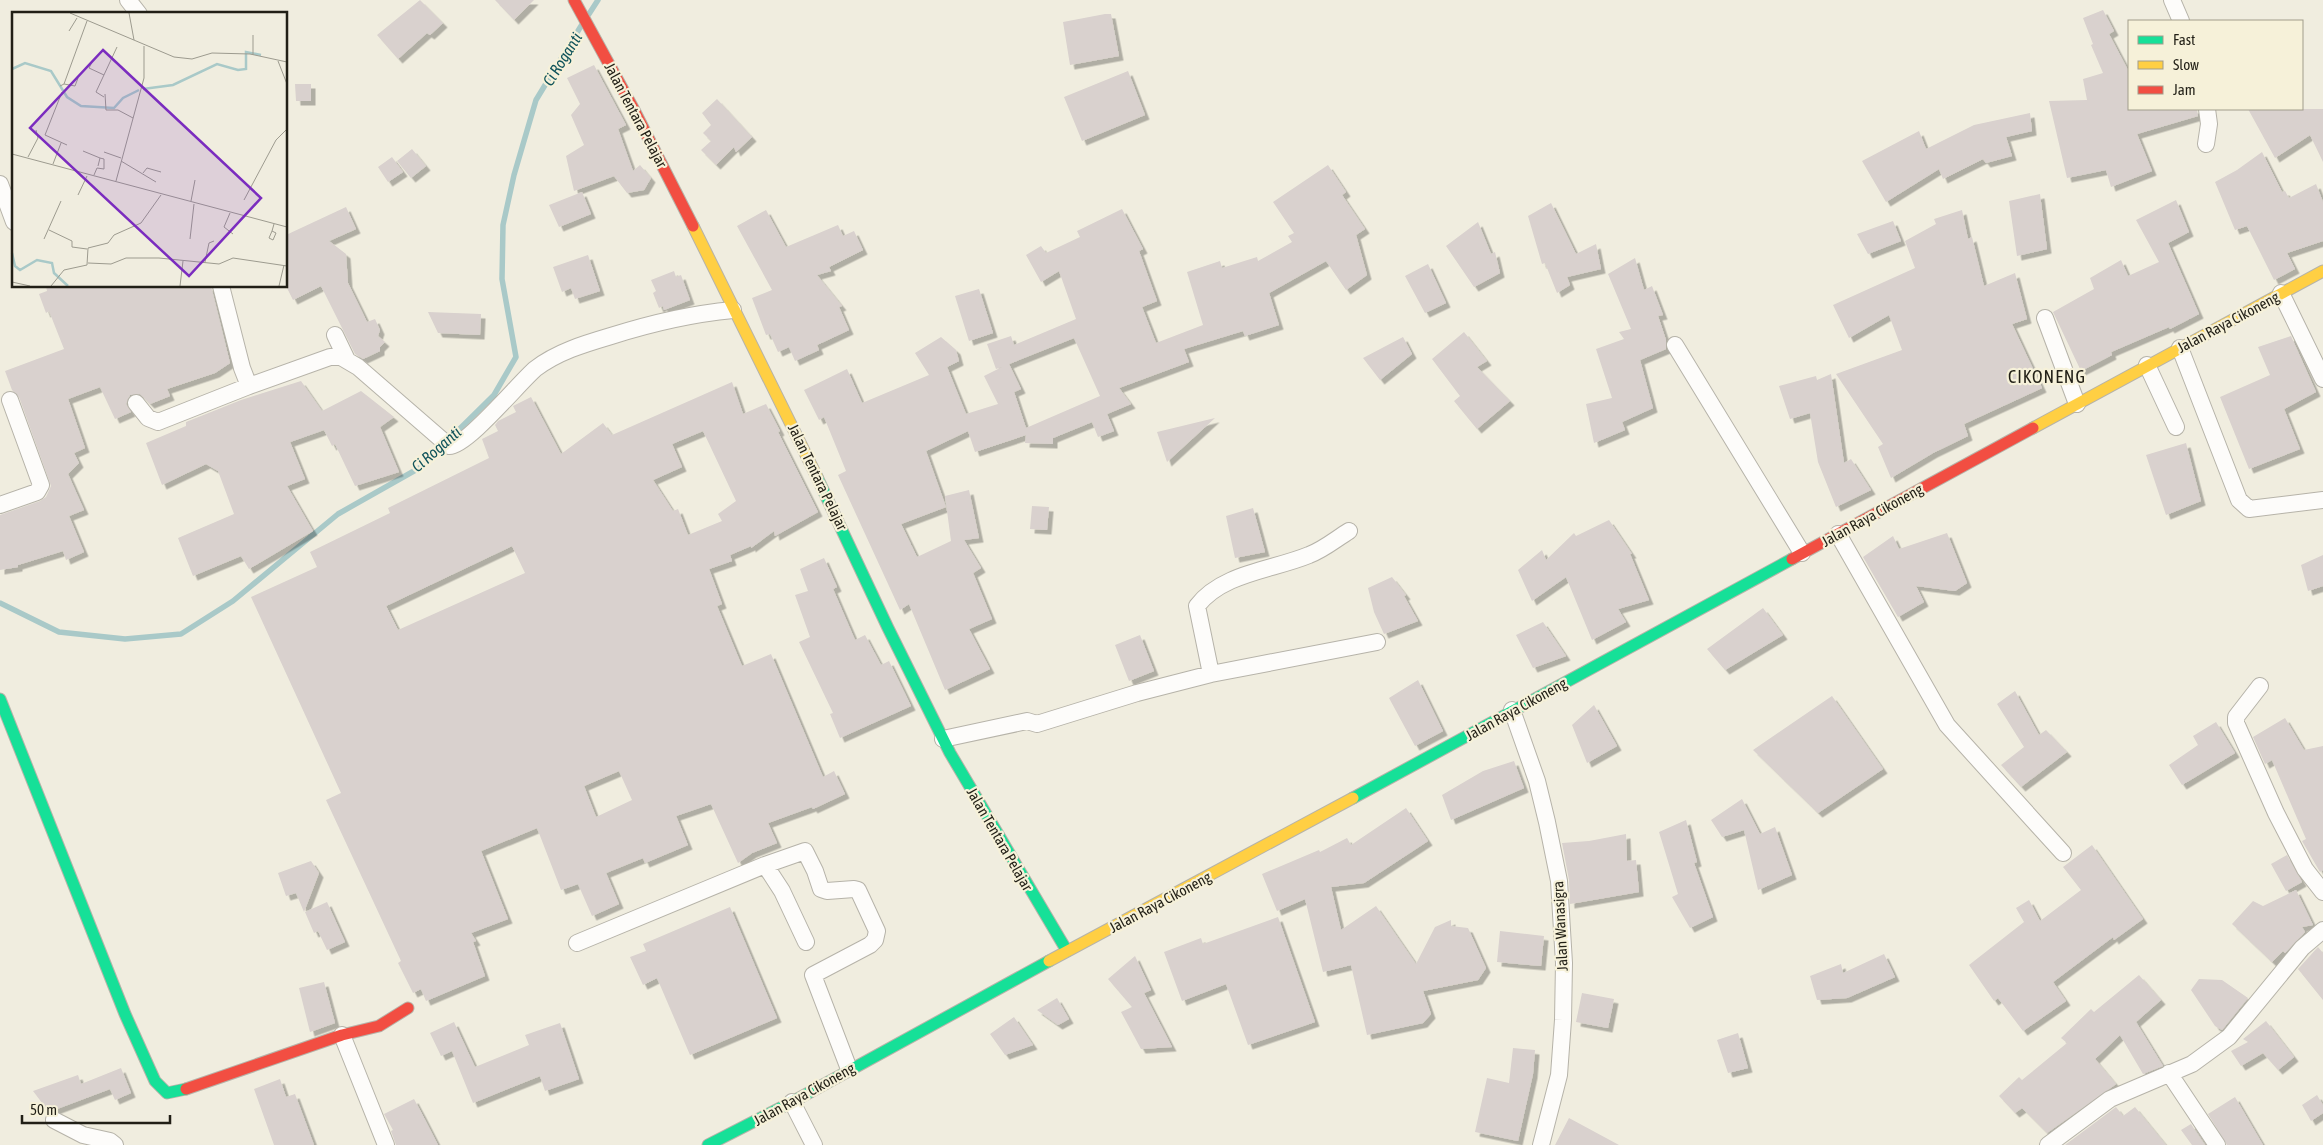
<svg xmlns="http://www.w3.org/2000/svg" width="2323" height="1145" font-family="'Asap Condensed',sans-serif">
<defs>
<filter id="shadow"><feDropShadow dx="4.5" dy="4.5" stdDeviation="0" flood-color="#0004"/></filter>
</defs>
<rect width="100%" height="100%" fill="#f0eddf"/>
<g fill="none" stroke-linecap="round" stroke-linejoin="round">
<path stroke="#a9c9c8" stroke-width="5.5" d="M589 14 598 0
M0 603 59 632 125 639 181 634 233 601 338 514 421 467 494 395 516 357 502 279 503 225 514 175 536 100 581 26"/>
</g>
<path fill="#d9d1ce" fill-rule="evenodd" filter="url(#shadow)" d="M420 0 443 23 430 35 427 33 398 59 377 35Z
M495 0H534L514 20Z
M2103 10 2114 31 2109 34 2129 72V109H2197L2198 116 2137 134 2152 171 2111 187 2106 170 2067 178 2049 101 2087 100 2083 79 2103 73 2091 45 2093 44 2083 18Z
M1105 14H1111L1119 56 1070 65 1063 22Z
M594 65 626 125 618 129 633 171 640 165 651 178 644 190 627 193 614 176 574 191 566 156 584 145 571 115 580 104 567 78Z
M1128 71 1145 115 1082 141 1064 97Z
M295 84H311V101H296Z
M717 99 752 137 736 152 734 147 716 165 701 150 711 141 703 133 711 125 702 113Z
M2248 109H2323V162L2310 135 2275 158Z
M2030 113 2032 131 2006 137 2012 156 1986 163 1983 159 1943 179 1939 169 1886 202 1862 161 1919 131 1926 149 1974 125Z
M412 149 426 166 411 178 397 161Z
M2262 152 2282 192 2285 191 2289 198 2316 184 2323 202V241L2287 253 2295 269 2274 280 2247 226 2235 230 2215 182 2237 170Z
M392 157 403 172 388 182 378 167Z
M1328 165 1346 192 1342 195 1365 229 1356 235 1367 275 1346 290 1326 261 1269 293 1279 325 1245 336 1243 331 1184 349 1189 362 1119 388 1131 404 1107 414 1114 431 1098 437 1092 422 1053 438V444L1025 443 1026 435 975 452 968 431 926 451 946 507 901 524 917 557 951 541 945 496 969 490 979 538 964 540 981 568 973 573 992 619 969 629 990 669 945 690 909 604 900 610 838 475 846 471 824 417 819 420 804 390 847 369 862 403 929 375 915 353 941 337 956 350 959 361 947 367 966 414 998 404 984 376 1002 367 996 369 987 344 1011 336 1014 345 1076 319 1059 271 1041 282 1026 255 1041 246 1046 253 1080 237 1077 231 1122 209 1143 249 1139 251 1157 301 1142 307 1156 343 1203 325 1187 272 1220 261 1222 268 1257 257 1258 261 1292 242 1288 236 1294 233 1273 202ZM1074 338 1100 396 1026 428 1014 392 1021 389 1009 364Z
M582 192 591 214 559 227 549 205Z
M2040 194 2047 249 2017 256 2009 201Z
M2176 200 2189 232 2168 243 2199 314 2170 329 2169 327 2111 352 2112 355 2081 371 2053 312 2094 289 2090 278 2121 260 2128 276 2159 262 2136 220Z
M1551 203 1576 254 1596 244 1601 269 1567 277 1570 285 1557 293 1545 263 1542 264 1528 216Z
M346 207 356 229 329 241 346 254 348 283 367 322 375 319 380 330 378 336 385 342 380 347V351L363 359 355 354 321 286 293 300 286 286V235Z
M766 210 786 247 838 225 843 236 854 231 863 250 829 267 831 271 817 275 842 306 839 307 849 330 817 345 819 350 795 361 789 347 778 352 770 334 766 335 752 298 772 290 737 226Z
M1962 210 1968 239 1972 237 1984 286 2015 273 2027 319 2012 324 2042 388 1964 424 1968 436 1933 453 1891 478 1878 447 1883 444 1836 374 1902 350 1889 315 1849 338 1833 305 1915 268 1905 241 1936 224 1934 219Z
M1893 221 1901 241 1868 254 1857 234Z
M1478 222 1491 254 1495 252 1500 273 1474 287 1446 246Z
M588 255 600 291 575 299 571 288 562 292 553 267Z
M1635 258 1644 290 1652 286 1663 315 1658 316 1666 340V349L1640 360 1653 408 1622 422 1625 430 1594 443 1586 404 1612 398 1596 349 1624 339 1619 332 1631 329 1608 274Z
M1428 264 1446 303 1425 313 1405 276Z
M674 271 676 277 681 275 690 300 664 310 663 306 659 308 653 293 656 291 651 280Z
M46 286H211L230 363 215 373 167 389 170 396 150 404 140 394 130 395 126 404 131 412 115 419 100 387 68 399 85 448 74 453 79 463 68 474 84 510 69 516 84 552 66 560 63 551 18 565V567L0 570V515L40 501 46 497 51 486 19 397 12 390 5 371 64 349 49 311 46 313 39 294 47 291Z
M979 289 993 333 969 341 955 296Z
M428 312 481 314 480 335 438 333Z
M1464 332 1487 361 1477 367 1510 401 1477 429 1454 401 1460 396 1432 359Z
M2291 336 2316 392 2284 409 2300 449 2249 469 2220 397 2270 375 2258 347Z
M1403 337 1412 354 1380 380 1363 358Z
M1831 374 1844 463 1851 459 1871 490 1836 507 1818 462 1810 413 1790 419 1779 386 1816 376 1817 380Z
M301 381 322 411 361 391 394 417 380 427 399 472 355 486 335 444 332 446 324 430 290 442 305 479 287 486 313 531 249 569 241 556 193 576 178 538 234 514 218 471 206 464 162 485 146 443 186 426V422L241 400Z
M732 382 743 414 766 404 780 431 778 432 818 512 775 536 774 531 751 548V546L730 555 732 561 709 569 722 604 717 606 742 666 771 654 823 777 834 771 845 794 813 809 812 807 768 823 777 843 752 853 738 863 711 804 676 816 688 845 645 863 643 858 606 873 619 904 592 916 578 884 561 890 537 828 481 851 508 919 471 933 476 941 473 942 485 976 426 1001 421 989 413 993 398 963 401 961 326 800 341 793 251 597 317 567 310 552 390 513 388 508 489 458 482 439 498 431 495 425 498 421 516 412 513 406 531 397 561 454 603 423 612 435ZM703 431 736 501 718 514 722 521 688 535 678 509 673 511 653 480 682 467 672 444ZM512 546 525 573 398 630 386 606ZM619 771 632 800 596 817 584 786Z
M1215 418 1167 462 1157 432Z
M2186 443 2201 501 2166 515 2146 455Z
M1032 506 1049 507 1047 530 1030 529Z
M1253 508 1265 552 1235 558 1226 516Z
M1609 520 1632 554H1630L1649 600 1618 609 1626 622 1592 640 1566 577 1532 601 1518 570 1542 550 1546 560 1574 533 1576 536Z
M1947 533 1967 583 1955 591 1916 586 1924 602 1898 617 1863 557 1893 536 1899 549Z
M2323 555V586L2308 591 2301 565Z
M824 558 837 587 833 589 855 640 865 635 881 665 889 661 911 706 840 738 830 714 833 713 799 642 810 637 795 595 808 591 800 569Z
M1392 577 1406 595 1404 596 1418 621 1384 634 1374 612 1368 588Z
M1763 608 1783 635 1725 670 1707 649Z
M1543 622 1566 656 1533 668 1516 635Z
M1140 635 1154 671 1129 681 1115 645Z
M1418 680 1443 731 1415 746 1389 698Z
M2015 691 2039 735 2046 730 2067 752 2021 787 2001 765 2024 747 1997 704Z
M1832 696 1883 769 1818 813 1753 750Z
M1594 705 1617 746 1587 763 1572 725Z
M2285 718 2304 750 2323 746V870L2320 872 2302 841 2306 839 2272 760 2265 764 2253 737Z
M2216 722 2235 753 2182 785 2169 765 2198 745 2193 736Z
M1514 761 1524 788 1451 820 1442 795 1483 771Z
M1742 799 1760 834 1775 827 1792 875 1758 890 1744 830 1722 837 1711 820Z
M1406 808 1428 841 1364 883 1331 887 1341 930 1376 906 1416 964 1435 927 1451 920V926L1468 928 1486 968 1478 980 1423 991 1431 1014 1423 1023 1367 1035 1351 965 1323 972 1305 899 1277 911 1262 874 1319 850 1320 852 1347 838 1351 845Z
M1686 820 1697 862 1694 863 1713 917 1690 928 1672 897 1678 894 1659 832Z
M1626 834 1627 861 1636 860 1639 892 1570 904 1569 880 1562 843 1589 841Z
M2092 845 2143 919 2114 940 2113 937 2053 982 2066 1001 2023 1031 1998 998 1994 1001 1969 965 2024 922 2016 908 2029 900 2040 921 2081 890 2063 867Z
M2287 855 2302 882 2286 891 2271 864Z
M311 861 319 873 304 912 296 893 286 896 278 873Z
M2296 890 2313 925 2302 927 2305 932 2285 953 2283 951 2272 962 2232 924 2253 901 2263 906Z
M327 902 345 942 327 950 318 931 314 933 305 912Z
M730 907 777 1018 690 1055 657 978 643 985 630 957 646 951 643 944Z
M1278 917 1315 1022 1248 1045 1226 984 1182 1001 1164 952 1201 938 1203 944Z
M1500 931 1544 936 1541 966 1497 962Z
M2318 947 2323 953V1000L2298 969Z
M1884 954 1895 977 1847 998 1817 1000 1810 976 1841 964 1843 973Z
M1135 956 1151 990 1144 993 1172 1047 1141 1049 1121 1012 1132 1007 1108 979Z
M2139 975 2161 1000 2136 1022 2163 1066 2143 1074 2120 1035 2095 1059 2116 1084 2112 1087 2047 1133 2022 1108 2015 1113 1999 1096 2019 1077 2022 1080 2067 1043 2061 1038 2091 1009 2094 1012Z
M2199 979 2222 980 2248 998 2222 1030 2215 1026 2191 990Z
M324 982 335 1023 310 1032 299 988Z
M1582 993 1614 999 1608 1028 1576 1022Z
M1057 998 1069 1019 1058 1025 1037 1010Z
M1014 1017 1033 1045 1005 1055 990 1034Z
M2266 1021 2294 1057 2278 1070 2263 1053 2241 1066 2231 1051 2248 1042 2243 1039Z
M454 1022 475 1067 529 1045 525 1035 560 1023 579 1079 545 1091 540 1076 473 1103 452 1051 441 1056 430 1033Z
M1738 1033 1748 1068 1728 1073 1717 1040Z
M1513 1048 1535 1050 1533 1074 1518 1141 1475 1132 1487 1078 1509 1083Z
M121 1068 131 1093 115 1100 110 1089 49 1112 33 1091 78 1075 81 1084Z
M280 1079 286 1097 295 1094 314 1145H274L254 1089Z
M2317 1095 2323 1105V1113L2311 1121 2302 1105Z
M2235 1097 2263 1145H2227L2208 1114Z
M414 1099 421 1112 438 1145H396L391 1131 393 1130 384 1114Z
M2116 1107 2123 1116 2135 1107 2166 1145H2065Z
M1569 1118 1619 1145H1555Z
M2191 1124 2205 1145H2192L2181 1130Z"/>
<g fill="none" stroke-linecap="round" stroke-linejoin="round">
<g stroke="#b6b3a9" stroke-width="18">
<path id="street" d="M128 0 139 14
M2172 0 2181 21
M2206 144 2209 124 2207 109
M0 184 14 222
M221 286 242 368 249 386 330 357H341L358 367 449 446C465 448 519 383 535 369 557 352 584 344 611 336 652 323 690 314 733 310
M2281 293 2323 379
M2045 318 2077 404
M335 335 347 360
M1675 345 1802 553
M2180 348 2239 500 2249 509 2323 500
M2147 365 2176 427
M136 403 148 418 158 422 249 386
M0 505 37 492 41 485 10 400
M1838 534 1947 725 2063 853
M1211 674 1197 606C1222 573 1273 570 1309 555 1323 550 1336 539 1349 531
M2260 686 2236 717V723L2276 813 2305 869 2323 892
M1512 710 1537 781 1547 822 1559 881 1564 963 1563 1020 1559 1075 1541 1145
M943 739 1027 721 1037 724 1137 693 1211 674 1377 642
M806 942 782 891 765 865 805 851 815 871 821 889 827 891 854 889 858 890 877 931 875 940 870 945 813 975 849 1069
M577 943 765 865
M342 1035 386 1145
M2169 1073 2217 1145
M792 1102 814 1145
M54 1120 83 1135 110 1141 115 1145
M2048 1145 2110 1099 2192 1064 2229 1037 2302 948 2323 930"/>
</g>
<g stroke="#b6b3a9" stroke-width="13">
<path id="fast" d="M817 477 888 628 950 753 1067 951
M0 699 125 1014 155 1081 167 1093 186 1089
M1353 798 1792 559
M708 1145 792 1102 1049 961"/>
</g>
<g stroke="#b6b3a9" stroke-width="13">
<path id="slow" d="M693 226 817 477
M2033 428 2323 271
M1049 961 1353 798"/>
</g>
<g stroke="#b6b3a9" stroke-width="13">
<path id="jam" d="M574 0 633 108 693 226
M1792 559 2033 428
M186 1089 342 1035 379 1026 408 1008"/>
</g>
<use href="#street" stroke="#fdfcfa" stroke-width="16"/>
<use href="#fast" stroke="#16e098" stroke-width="11"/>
<use href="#slow" stroke="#ffcf43" stroke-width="11"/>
<use href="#jam" stroke="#f24e42" stroke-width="11"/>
</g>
<g text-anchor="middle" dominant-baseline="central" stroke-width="4.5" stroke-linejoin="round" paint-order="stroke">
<g font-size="15" fill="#211f16" stroke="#f6f1d9">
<text transform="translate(636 115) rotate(62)">Jalan Tentara Pelajar</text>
<text transform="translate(2228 322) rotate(-28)">Jalan Raya Cikoneng</text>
<text transform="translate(818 477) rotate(64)">Jalan Tentara Pelajar</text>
<text transform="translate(1872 515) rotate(-29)">Jalan Raya Cikoneng</text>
<text transform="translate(1516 709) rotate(-29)">Jalan Raya Cikoneng</text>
<text transform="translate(1000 839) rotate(60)">Jalan Tentara Pelajar</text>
<text transform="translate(1160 902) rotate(-28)">Jalan Raya Cikoneng</text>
<text transform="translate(1560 926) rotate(-93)">Jalan Wanasigra</text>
<text transform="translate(804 1094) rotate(-29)">Jalan Raya Cikoneng</text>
</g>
<g font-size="16" font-style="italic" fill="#11545b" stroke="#f6f1d9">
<text transform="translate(562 59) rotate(-58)">Ci Roganti</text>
<text transform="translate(436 449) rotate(-41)">Ci Roganti</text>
</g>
<g font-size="18" letter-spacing="1" fill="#211f16" stroke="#f6f1d9">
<text x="2047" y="376">CIKONENG</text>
</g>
</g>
<g transform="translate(12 12)">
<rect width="275" height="275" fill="#f0eddf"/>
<path fill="none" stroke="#a9c9c8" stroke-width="2.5" d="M0 57 13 51 39 59 55 85 69 94 102 96 111 86 127 78M131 77 161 73 205 52 226 58 234 57V40L249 43M0 241 3 254 8 258 25 248 40 251 42 261 56 274"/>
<path fill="none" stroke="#9d9b8f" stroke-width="1" d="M58 1 162 45 180 47 200 41 238 42 275 50M117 1 122 28M57 19 65 6M241 43V23M81 48 77 56 92 63M266 49 275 72M52 72 63 74 66 66M48 74 52 72 75 9M50 80 33 123 55 133M93 82 94 98H106L121 106M92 85 84 80 105 35M71 139 88 146M92 140 109 146M0 142 275 215M16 145 26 126 24 118M109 149 144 170M41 152 49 131M131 161 135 156 149 160M82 163 85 156 92 157V147L88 146 86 154M104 169 132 66V34M66 183 75 164M232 188 264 128 275 117M179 189 183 168M218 201 212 215 221 222M37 218 60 229V235L75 237M260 219 257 226 261 228 264 221 260 219 262 212M32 227 49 189M178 227 182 192M193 250 197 231 202 229M76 251 99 252 114 246H147L207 252 221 246 275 254M0 270 18 274M39 274 52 258 75 253 76 236 96 231 102 223 129 211 149 183M168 274 171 249M267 274 272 253"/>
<path fill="#7b2cbf" fill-opacity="0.15" stroke="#7b2cbf" stroke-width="2.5" d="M91 38 249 186 177 264 18 116Z"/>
<rect width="275" height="275" fill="none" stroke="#211f16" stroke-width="2.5"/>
</g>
<rect x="2128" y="20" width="175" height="90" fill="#f6f1d9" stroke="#a19d8b"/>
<rect x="2138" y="36" width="25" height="8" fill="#16e098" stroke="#a19d8b"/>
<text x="2173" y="45" font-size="15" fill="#211f16">Fast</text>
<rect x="2138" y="61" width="25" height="8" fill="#ffcf43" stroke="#a19d8b"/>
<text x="2173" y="70" font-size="15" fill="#211f16">Slow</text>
<rect x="2138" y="86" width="25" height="8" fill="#f24e42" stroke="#a19d8b"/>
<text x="2173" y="95" font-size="15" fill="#211f16">Jam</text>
<path d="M22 1115v8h148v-8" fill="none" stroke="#211f16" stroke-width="2.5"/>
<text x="30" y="1115" font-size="15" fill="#211f16" stroke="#f6f1d9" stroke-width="4" paint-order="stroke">50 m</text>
</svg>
